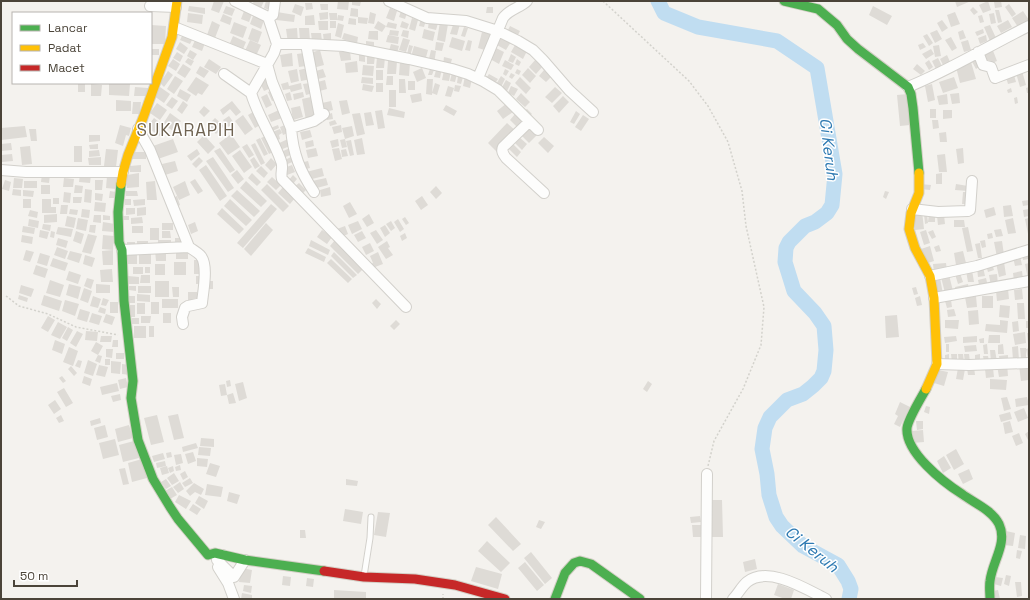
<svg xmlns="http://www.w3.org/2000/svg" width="1030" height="600" font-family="'Space Grotesk',sans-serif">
<rect width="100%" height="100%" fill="#f4f2ee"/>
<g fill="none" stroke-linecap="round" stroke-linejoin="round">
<path stroke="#c0ddf1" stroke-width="15" d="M658 1 664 13 698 27 777 41 817 68 835 174 832 205 827 213 815 222 805 226 789 242 786 248 785 262 794 291 815 313 824 326 826 350 824 371 821 378 813 386 803 394 787 400 770 417 765 428 762 449 767 474 769 495 776 517 782 526 803 546 838 565 848 581 851 589 849 599"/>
</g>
<path fill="#dedbd6" d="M214 1H224L219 13 211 10Z
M254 1H264L260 10 251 7Z
M266 1H273L270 10 264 8Z
M338 1H349L348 10 337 9Z
M352 1H361L360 6 352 5Z
M955 1H971L957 7Z
M988 1 991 10 983 13 979 5Z
M996 1H1001L1002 7 995 8 994 2Z
M305 3H312L313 9 306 10Z
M295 4 304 7 301 16 292 12Z
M320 4H328V10H321Z
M1009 4 1016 14 1012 17 1005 7Z
M189 6 205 8V14L188 11Z
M226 6 235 9 232 16 223 13Z
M873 6 892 16 887 25 869 15Z
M487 7H493V13H486Z
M973 7 978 12 974 15 970 10Z
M351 8 358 9V17L350 16Z
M390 8 397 11 394 21 386 18Z
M402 8 408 10 405 19 399 17Z
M995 10H999L1002 22 998 23Z
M244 11 252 14 249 22 241 19Z
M1023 11 1029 20 1018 27 1012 18Z
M277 12 295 15 294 22 276 20Z
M328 12V19L320 20 319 13Z
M370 12 376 14 374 24 368 23Z
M955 12 960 24 951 27 947 15Z
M188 13 203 15 202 24 187 22Z
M329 13H337V20H330Z
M994 13 996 23 991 24 989 14Z
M223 14 232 18 230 25 220 21Z
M314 15 315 25H305V16Z
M338 15 344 16 343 21 337 20Z
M982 15 984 22 980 23 978 16Z
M253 16 264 20 261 29 250 24Z
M358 17 368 18 367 24 358 23Z
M349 18 356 19V25L348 24Z
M412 18 418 20 415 31 409 29Z
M421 18 426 20 424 27 419 26Z
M942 20 948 28 942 32 937 23Z
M1008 20 1012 27 1001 33 997 26Z
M212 21 220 25 215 38 207 35Z
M318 21H328V30H319Z
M330 21H336V28H330Z
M378 21 386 26 382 32 374 28Z
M402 21 409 24 407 29 400 27Z
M429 21 438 23 436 30 428 28Z
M234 22 247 27 243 38 230 33Z
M388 22 397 24 396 29 386 27Z
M440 22 448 24 445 42 437 40Z
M454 22 460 24 457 35 450 34Z
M338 23 344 25 341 38 335 36Z
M151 25 166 26 165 44H151Z
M990 25 996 38 990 41 984 27Z
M510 26 520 31 516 39 506 34Z
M464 27 468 28 465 37 461 36Z
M252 28 262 32 258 43 248 39Z
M297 28 298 42 288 43 286 29Z
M299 28H309L310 41H300Z
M424 29 435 32 433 41 422 38Z
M983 29 984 33 977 36 975 32Z
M390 30 399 31 398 36 389 35Z
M403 30 409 31 408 38 401 36Z
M937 30 942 39 935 43 930 33Z
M963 30 966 38 960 40 958 32Z
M369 31H378V40L368 39Z
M482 32 493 35 488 51 478 48Z
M311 33H321L322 41H312Z
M331 33V42H324L323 34Z
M344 33 358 37 357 44 342 39Z
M183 34 193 38 190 44 180 40Z
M927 34 933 43 929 46 923 36Z
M388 35 399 37 398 44 386 42Z
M502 35 512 40 506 50 497 45Z
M986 35 987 41 980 44 978 38Z
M233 36 246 42 243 49 230 43Z
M452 37 465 41 462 51 449 47Z
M951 37 957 48 952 51 945 40Z
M196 38 205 43 202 51 192 47Z
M403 38 410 40 406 52 399 50Z
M250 40 261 45 255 58 244 53Z
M468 40 472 41 470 51 465 50Z
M968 40 971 50 964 52 961 42Z
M366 41 374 42V48L366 47Z
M180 42 188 48 184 54 176 49Z
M436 42 444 43 442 51 435 50Z
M923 43 926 47 920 50 918 45Z
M391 44 399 46 397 53 389 51Z
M409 45 413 46 410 56 407 55Z
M515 45 527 51 523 59 511 52Z
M939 45 941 56 935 57 933 46Z
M414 46 428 50 425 61 411 57Z
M496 48 504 52 499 64 490 59Z
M992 48 997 61 987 65 982 52Z
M151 49H159V55H151Z
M931 49 934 54 926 59 922 54Z
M190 50 197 54 193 60 187 56Z
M320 50 324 65 313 68 310 53Z
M431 50 436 51 434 64 428 63Z
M350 51 351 60 341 61 339 52Z
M177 52 183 56 180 62 173 58Z
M359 52H365V62L359 61Z
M292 53 293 66 282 67 280 55Z
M304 53 306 66 299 67 297 54Z
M511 54 516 57 513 63 508 61Z
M367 55 375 56 374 64H367Z
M947 55 951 64 944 67 940 59Z
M975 55 982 65 976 69 970 58Z
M377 57H385L384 68H376Z
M444 57 452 59 450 66 443 65Z
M188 58 194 61 191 66 185 62Z
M938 58 943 68 937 71 932 61Z
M173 59 180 64 176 71 168 66Z
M209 59 221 67 216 74 204 67Z
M517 59 521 62 519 66 515 64Z
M536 59 543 66 536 74 529 67Z
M505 60 514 65 511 70 502 66Z
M929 60 933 67 929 70 925 63Z
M357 61 358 72 346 73 345 63Z
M388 61H397L396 74H387Z
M400 62 410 63 409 76 399 75Z
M971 62 976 79 960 83 956 67Z
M183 64 191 69 185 78 177 73Z
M917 64 925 71 921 75 913 69Z
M363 65 374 66 373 76 362 75Z
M200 66 209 71 204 78 196 73Z
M437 67 442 68 440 78 434 77Z
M308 68 311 79 301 81 299 70Z
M422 68 426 78 417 82 413 72Z
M528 68 536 76 530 83 522 75Z
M297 69 299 81 291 83 288 71Z
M323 69 326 77 314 80 312 72Z
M430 69 434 70 432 75H428Z
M505 69 509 71 506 76 503 74Z
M517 69 521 71 519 75 515 73Z
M376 70H383V80H376Z
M444 70 451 71 449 81 442 80Z
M544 70 551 77 546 82 539 76Z
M168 71 173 75 164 87 160 83Z
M1022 71 1026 85 1020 87 1016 73Z
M452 73 457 74 455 82 450 81Z
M511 73 515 75 512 79 509 77Z
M489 74 498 79 494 85 485 80Z
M1014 75 1016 82 1008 84 1006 77Z
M175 76 183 81 174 94 167 89Z
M387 76H393V85H386Z
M458 76 463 77 461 84 457 83Z
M465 76 472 78 470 88 463 86Z
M501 76 505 79 500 89 495 86Z
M196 77 209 85 202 95 198 93 196 96 187 90Z
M362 77 373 78V84L361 83Z
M520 77 531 88 526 94 515 83Z
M954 77 958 88 943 93 939 82Z
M269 79 273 87 264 91 260 83Z
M399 79H405L406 93H399Z
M427 79H433L432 95 426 94Z
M325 80 327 89 316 92 314 83Z
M506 80 511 83 507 91 501 89Z
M408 81H415V90H408Z
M288 82 289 86 301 83 302 89 291 92 290 89 283 90 281 84Z
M78 83H85V92H78Z
M310 83 313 93 306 95 303 84Z
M376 83H383V92H376Z
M435 83 440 85 437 95 432 93Z
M91 84 102 85 101 96H91Z
M109 84H130L129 96 109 95Z
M363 84 374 86 372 92 362 90Z
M932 84 935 100 928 102 925 86Z
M455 85 461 86 459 92 454 91Z
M448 86 454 88 451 97 445 96Z
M511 86 518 89 514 96 508 93Z
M135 87 148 88V96H134Z
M160 87 170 94 164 103 154 96Z
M555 87 562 93 552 103 545 97Z
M1029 87V93H1027L1026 88Z
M1011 88 1012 92 1008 93 1007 90Z
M180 89 191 95 187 102 177 96Z
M275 89 278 99 272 101 268 92Z
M389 90H396V107H389Z
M290 92 292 100 287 101 285 94Z
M303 92 304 97 294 100 293 94Z
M421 93 422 101 412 103 410 95Z
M521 93 530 102 525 107 516 99Z
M959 93 960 103 952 104 950 94Z
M267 94 272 105 266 108 261 97Z
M908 94 910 125 900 126 897 95Z
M947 94 948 104 939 105 937 96Z
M563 96 569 102 559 113 553 106Z
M172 97 178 101 172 109 166 105Z
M311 97 316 118 306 120 302 99Z
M1017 97 1018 103 1015 104 1014 98Z
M116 100 131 101V111H116Z
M347 100 350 113 342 115 339 101Z
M183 101 188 105 182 114 177 110Z
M232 101 241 112 236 116 230 109 223 115 220 110Z
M331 101 333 110 325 112 322 103Z
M133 102H141L140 114H132Z
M157 103 167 110 160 120 150 113Z
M507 103 513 112 503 119 497 111Z
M446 105 457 111 454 116 443 110Z
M204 106 210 111 204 117 199 112Z
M300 106 303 117 293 120 291 108Z
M389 108 405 112 404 118 387 115Z
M527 109 532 114 526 119 521 113Z
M930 109H936V118H930Z
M279 110 282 118 271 122 268 115Z
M382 110 385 128 378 129 375 111Z
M943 110H952V118L943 119Z
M576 111 580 114 574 124 570 122Z
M253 112 260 125 255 128 248 115Z
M371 112 374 125 366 126 364 113Z
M170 113 181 121 173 131 163 124Z
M332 113 333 119 327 120 326 115Z
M360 113 365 134 357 136 352 114Z
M515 114 524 122 518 128 510 120Z
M243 115 253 129 245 135 235 121Z
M583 115 589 119 581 131 575 127Z
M229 116 234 123 228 127 223 120Z
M154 118 167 128 161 137 147 127Z
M215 118 224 126 216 134 208 125Z
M335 120 337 124 330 126 329 122Z
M932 120H938L939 128 933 129Z
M507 123 516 131 497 152 488 143Z
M287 124 290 132 283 135 280 127Z
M120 125 131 128 129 136 126 135 123 146 115 143Z
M278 125 279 128 270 132 268 129Z
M341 125 342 132 334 134 332 127Z
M25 126 27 137 1 140V128Z
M352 126 354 136 345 139 342 128Z
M529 127 537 135 529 143 521 135Z
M29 129H36L37 141H31Z
M280 129 282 133 279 135 280 139 273 142 270 133Z
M310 130 312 137 302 140 300 132Z
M946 132 947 142H940L939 133Z
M231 134 240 147 228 155 219 143Z
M89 135H100V141L89 142Z
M204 135 215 147 208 154 197 142Z
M268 135 275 151 269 154 261 138Z
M519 137 527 144 522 150 515 143Z
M544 137 554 146 548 153 538 143Z
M260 138 268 154 264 156 256 140Z
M362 138 365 154 357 155 354 140Z
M173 139 178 152 158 159 153 146Z
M288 139 290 146 280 150 277 144Z
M338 139 339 146 332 148 330 141Z
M345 139 347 147 342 148 340 140Z
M313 140 314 146 306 148 305 142Z
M351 140 354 155 350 156 346 141Z
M11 143 12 150 1 151V144Z
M255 143 265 163 261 165 251 145Z
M512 143 521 152 517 157 508 148Z
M98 144V149H90L89 145Z
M247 144 254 155 249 158 242 147Z
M30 146 32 164 22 165 20 147Z
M74 146H82V162H74Z
M220 148 235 170 230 173 214 151Z
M290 148 293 154 283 158 281 152Z
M316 148 318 156 308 158 306 150Z
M339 148 342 159 335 161 332 149Z
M963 148 964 163 958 164 956 149Z
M106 149 118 150 116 167 104 166Z
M197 149 200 154 191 161 187 156Z
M346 149 348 156 342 157 341 150Z
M99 150 100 156 89 157V151Z
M240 150 252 167 244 173 232 156Z
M132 152H146V159H131Z
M12 154 13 161 2 162 1 155Z
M945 154 947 172H939L937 155Z
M293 156 295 161 285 165 283 161Z
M101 157V165H89L88 158Z
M199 157 203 161 196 168 192 164Z
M213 157 234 188 228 192 206 161Z
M254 157 260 166 255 169 250 160Z
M271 158 277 164 271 171 265 165Z
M175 161 178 171 165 175 162 164Z
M308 161 310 168 302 170 300 163Z
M141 165V172H130V166Z
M206 165 227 196 220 201 199 170Z
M292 165 295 172 287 175 284 168Z
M261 166 268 173 264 178 256 171Z
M322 168 324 176 308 180 306 172Z
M237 170 244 179 238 184 231 175Z
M139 173V187L127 188V175Z
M252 173 261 182 257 186 248 178Z
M942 173V184H936V174Z
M42 174 50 175 49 183 41 182Z
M80 174 91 175 90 183 79 182Z
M293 175 297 179 292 185 288 181Z
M107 176 117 177 116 189 106 188Z
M272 177 281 185 276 190 267 182Z
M14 178 23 179 22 188H13Z
M64 178 74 179 73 187H63Z
M326 178 328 185 313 189 312 181Z
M195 179 203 191 198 194 190 182Z
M5 180 11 182 9 191 2 189Z
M95 180H103L102 190H95Z
M24 181H37V188H24Z
M155 181 157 200H147L146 182Z
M185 181 190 195 179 200 173 187Z
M246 181 267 201 261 207 240 188Z
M299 183 306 190 302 194 294 187Z
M267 184 289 206 283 212 261 190Z
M920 184 931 185 930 190 920 189Z
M956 184 968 186V191L955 190Z
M41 185H50V194H41Z
M75 185 83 186 82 193H74Z
M436 186 442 193 436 199 430 192Z
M283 187 295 198 290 204 278 193Z
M330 187 331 195 321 197 320 190Z
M13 189 21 190V196L12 195Z
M85 189 92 190 91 203 84 202Z
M23 190 34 191 33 197 23 196Z
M237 190 260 211 254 217 231 196Z
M110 191 116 192V198H109Z
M126 191H137L138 196H126Z
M885 191 889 192 886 199 883 197Z
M64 192 71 193 70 203 63 202Z
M963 192H969L968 204H962Z
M95 193 103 194 102 201 95 200Z
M177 196 180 205 175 208 171 199Z
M422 196 428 205 421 210 415 201Z
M73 197H82L81 203H73Z
M53 198H59V204H53Z
M23 199H31V208H23Z
M42 199H51V207H56V213H42Z
M125 199H131V205H125Z
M145 199V205L134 206 133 200Z
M230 199 252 220 246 226 224 206Z
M1029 200V205L1023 206 1022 201Z
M95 202 106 203 105 212 94 211Z
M350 202 357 214 349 218 343 206Z
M271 204 277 209 243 248 237 243Z
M61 205H68L67 214H60Z
M1011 205 1013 216 1004 217 1003 206Z
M146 207V215L137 216V208Z
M994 207 996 215 986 218 984 210Z
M126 208H135V214L126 215Z
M222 208 244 229 239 234 217 214Z
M70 209 78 210 77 215 69 214Z
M82 209 90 210 89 218 81 217Z
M1029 209V216L1024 217 1023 210Z
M30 210 38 212 37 218 28 216Z
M922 211 924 229 915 230 913 213Z
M57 214V222L44 223V215Z
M369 214 374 223 367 227 362 219Z
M924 214H927L928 223 925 224Z
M929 214 935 215V222H928Z
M94 215H101V223L93 222Z
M103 215 110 216V220H103Z
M944 215 945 224 938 225 937 216Z
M67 216 76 218 74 228 65 226Z
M122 216H129V220H123Z
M142 217 143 223 131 224V218Z
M405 217 409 223 406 225 402 219Z
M78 218 88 220 86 231 76 229Z
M1013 218 1016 233 1008 234 1005 220Z
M1029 218V233L1028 234 1025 219Z
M29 219 39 221 38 228 28 226Z
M398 219 404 229 400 232 394 222Z
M954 220H964L965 227H954Z
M358 221 362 229 352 234 348 225Z
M391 221 395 228 391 231 386 224Z
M103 222 115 224 114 232 102 231Z
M195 222 198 231 191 234 188 225Z
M162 223H173V230H162Z
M266 223 273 230 251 256 244 249Z
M43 224 51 225 50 231 42 229Z
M90 225H96L95 233 89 232Z
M385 225 390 233 385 237 380 228Z
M23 226 35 228 34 234 22 232Z
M132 226H143V233H132Z
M345 226 348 234 341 237 337 229Z
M58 227 73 229 71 237 56 234Z
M968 227 973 251 967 252 962 228Z
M150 228H159V240H150Z
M1001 229 1003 236 996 237 994 230Z
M40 230 49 232 47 239 39 237Z
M322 230 332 237 327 244 317 237Z
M376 230 383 240 377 244 370 233Z
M926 230 930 243 924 245 920 232Z
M933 230 936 237 932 239 928 232Z
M51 231 55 232 54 238 50 237Z
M76 231 84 234 81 244 73 241Z
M162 231H170L171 238H162Z
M362 231 366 238 358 242 354 235Z
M405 233 407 238 402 241 400 236Z
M992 233 993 238 988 239 987 234Z
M88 234 97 236 91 254 82 252Z
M22 235 33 237 32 244 21 242Z
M103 235 114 236 113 250 102 249Z
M58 238 68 241 66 248 56 245Z
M175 238H184V246H175Z
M158 240H171V247H158Z
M311 240 330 250 328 255 309 246Z
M335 240 364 268 358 274 330 246Z
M985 240 986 247 982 248 980 241Z
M137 241H148V247H137Z
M387 241 390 247 388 248 393 255 386 259 378 247Z
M1002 241 1004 255 997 257 994 242Z
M127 242H135V248H127Z
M370 243 374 251 366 255 362 247Z
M980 243 982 258H978L975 244Z
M939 245 941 251 936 252 934 247Z
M930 246 934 261 925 264 921 249Z
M57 247 68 251 65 259 54 255Z
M308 248 326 257 324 262 305 253Z
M26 250 34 252 30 262 23 260Z
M113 250V265H103L102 251Z
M155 250H166V261H156Z
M176 250H188V259H176Z
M70 251 82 254 79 263 67 259Z
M963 251 966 263 956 265 954 253Z
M139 252H151V264H139Z
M334 252 357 275 353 278 331 256Z
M378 252 383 264 370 269 369 265 373 263 370 256Z
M1029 252V259L1023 260 1022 253Z
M40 253 50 256 47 266 37 263Z
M127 254H137V264H127Z
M85 255 95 258 92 267 83 264Z
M1020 256 1022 265 1015 266 1013 257Z
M53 258 68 263 65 271 50 266Z
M331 259 352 279 348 283 327 263Z
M194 260H202V274H194Z
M174 262H186V275H174Z
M1004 262 1006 275 999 277 996 263Z
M946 263 947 271 934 273 933 264Z
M1029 263V279H1028L1025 264Z
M155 264H165V275H155Z
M992 264 994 270 988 272 986 265Z
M36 265 48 269 45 278 33 274Z
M133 267H143V274H133Z
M145 267H150V273H145Z
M983 267 985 276 978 277 977 268Z
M112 269 113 282H101L100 270Z
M972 270 974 282H968L966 271Z
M69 271 81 275 78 284 66 280Z
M1022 271 1023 279 1014 281 1013 273Z
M960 273 963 282 958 284 955 274Z
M997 274 998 285 991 286 989 275Z
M141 275H150V283H140Z
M949 275 953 291 945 293 941 277Z
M128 276 139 277V284H128Z
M196 276H202V284H196Z
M87 278 94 280 91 289 84 286Z
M940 278 943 294 937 296 933 279Z
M986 278 988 287 980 289 978 280Z
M50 280 64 285 60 297 46 293Z
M155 281H169V297H155Z
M206 281H213V289H206Z
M69 284 81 287 78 299 66 295Z
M96 284 110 285V293H96Z
M968 284 969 290 957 293 955 287Z
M21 285 34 289 31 297 19 293Z
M129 286H136V291L129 290Z
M138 286H151V293H138Z
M172 287H179V297H173Z
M916 287 918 294 914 295 912 288Z
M84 288 92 291 88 303 80 300Z
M1008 289 1009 299 997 301 996 291Z
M1022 289 1023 299 1015 300 1014 290Z
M188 292H197V300H188Z
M137 294 150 295V302L137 301Z
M19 295 28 298 27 302 18 299Z
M44 295 62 301 59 311 41 305Z
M93 296 101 299 98 308 90 306Z
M128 296H135V303H128Z
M920 296 922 305 917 306 915 298Z
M976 296 977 307 967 308 965 297Z
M982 296H993V308H982Z
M103 298 109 300 106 306 101 305Z
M162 299H178V308H162Z
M376 299 381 304 377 309 372 303Z
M65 300 79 304 75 316 62 311Z
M951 300 952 307 947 308 945 301Z
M110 302H118V313H110Z
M151 302H159V314H151Z
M137 303H145V314H137Z
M1017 303H1024L1025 319H1018Z
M129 305H135V317H129Z
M1000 305 1010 306 1009 318 999 317Z
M100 307 106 309 105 314 98 312Z
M80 309 90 312 87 322 77 319Z
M954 309 956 316 948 317 947 310Z
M978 310 979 324 969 325 968 311Z
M92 313 102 316 99 325 89 322Z
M163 313H171V323H163Z
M106 314 115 317 112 325 103 322Z
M897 315 899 337 886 338 885 316Z
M48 316 55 320 48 332 41 328Z
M141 316H151L150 323H141Z
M132 318H139V324H132Z
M396 320 400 324 394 330 390 326Z
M945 320H959L958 329 945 328Z
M1000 320 1008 321 1007 333 985 331 986 324 1000 325Z
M1018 321 1019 331 1013 332 1012 322Z
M1026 321H1029V328H1026Z
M58 322 67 327 60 339 51 335Z
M134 326H146V338H134Z
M149 326H154V337H149Z
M68 327 73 330 67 341 62 338Z
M77 331 83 334 76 347 70 343Z
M86 331 98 332 97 341 85 340Z
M1025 332 1026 343 1015 345 1013 334Z
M1027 333H1029V344H1028Z
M989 335H1000V343H988Z
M101 336H112L111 342H100Z
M956 336 957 341 945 343 944 337Z
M977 336V342L963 343V337Z
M984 338V343H980L979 339Z
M55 340 65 344 62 354 52 350Z
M113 340H118V347H112Z
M96 342 103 346 98 355 91 351Z
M946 344H949V352H946Z
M987 344 988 354H984L983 345Z
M1003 344 1004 354H998V345Z
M976 345 977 351 965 352 964 346Z
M1018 346 1019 360H1013L1012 347Z
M69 347 78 351 73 366 63 362Z
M1020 348H1026V358H1021Z
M1029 348V359H1028L1026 349Z
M106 349H113L112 358 106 357Z
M990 350H995L997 362H991Z
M116 353H124V359H116Z
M949 354V361H945V355Z
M951 354H957V362L952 363Z
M958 354H963L964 363H959Z
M964 354H969L970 362 965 363Z
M980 354V363H975V355Z
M98 355 102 356 100 363 95 361Z
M1008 355V363H1000L999 356Z
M983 356H988L989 361 984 362Z
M105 359H110V365H105Z
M78 360 82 361 80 368 75 366Z
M88 360 97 364 93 376 84 373Z
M111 361 121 362 120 374 111 373Z
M122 364 131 365 130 375 122 374Z
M1007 364 1008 376 999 377 997 365Z
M1029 364V380L1021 381 1019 365Z
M99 365 108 367 105 377 96 375Z
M71 366 77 373 74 376 68 369Z
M974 367 975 375H968L967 368Z
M958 368 965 369 963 380 956 379Z
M993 368 994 377 986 378 985 369Z
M938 370 948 372 944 386 934 383Z
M62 376 66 381 63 383 59 378Z
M84 376 92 379 90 386 82 383Z
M126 378 128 387 120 389 118 380Z
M990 379 1007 380 1006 390 990 389Z
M230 380 231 386 227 387 226 381Z
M648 381 652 384 647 392 643 389Z
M243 382 247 398 239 401 235 384Z
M117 383 119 391 102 395 100 387Z
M225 384 227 395 221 396 219 385Z
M64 388 73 403 66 407 57 392Z
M233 393 236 403 229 404 227 395Z
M120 394 121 400 113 402 111 396Z
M1007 397 1011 409 1004 411 1001 398Z
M1027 397 1029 405 1016 407 1015 399Z
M55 400 61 409 54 414 48 405Z
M900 402 910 407 900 427 894 424 898 416 895 414Z
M926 406 930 407 929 414 924 412Z
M1024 408 1028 418 1018 422 1014 412Z
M1010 412 1012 419 1001 422 999 415Z
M178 414 184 438 174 440 168 416Z
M61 415 64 421 59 423 56 418Z
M157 415 164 442 151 445 144 418Z
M100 418 101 423 91 426 90 421Z
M916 421H923V429L917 430Z
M1010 421 1013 432 1005 434 1003 423Z
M105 425 108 437 97 440 94 428Z
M129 425 133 438 118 442 115 429Z
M923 430 924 442 912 443V431Z
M1029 431V442L1025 434Z
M1019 433 1023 443 1016 446 1012 436Z
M201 438 214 439V447L200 446Z
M115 439 119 455 103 459 99 443Z
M134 441 139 458 123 462 119 445Z
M196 443 198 448 183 452 182 447Z
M199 447 211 448 210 456 198 455Z
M956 449 964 464 954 470 946 455Z
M171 452 172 457 167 458 166 453Z
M193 452 196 461 188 464 185 454Z
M163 453 165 459 154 462 152 456Z
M181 454 183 463 176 465 174 455Z
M944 456 951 468 943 473 937 461Z
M197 458 208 459 207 467 197 466Z
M142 459 147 478 132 482 128 463Z
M165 461 166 466 157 468 156 463Z
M210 463 220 466 216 477 206 474Z
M180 465 181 470 176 471 175 467Z
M167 466 169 473 162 475 160 468Z
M173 466 174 471 170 473 168 468Z
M125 468 129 484 123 485 119 469Z
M969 469 973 479 963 484 958 474Z
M185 471 188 477 183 480 180 474Z
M174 473 179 481 172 485 167 478Z
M190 478 193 483 185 487 182 483Z
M166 479 171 486 166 489 161 482Z
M346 479 358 481 357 486 346 485Z
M180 482 184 489 178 493 173 487Z
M194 483 204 489 201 495 195 492 190 496 186 491Z
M207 484 223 487 221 497 205 495Z
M172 487 177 495 170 499 165 491Z
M229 492 240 495 237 504 227 501Z
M179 495 191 501 186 509 175 502Z
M199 496 208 501 204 509 195 503Z
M707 500H722L723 537H708Z
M193 504 201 509 197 515 189 510Z
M345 509 363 512 361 524 343 521Z
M378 512 390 513 386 537 374 535Z
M700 516 701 522 691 523 690 517Z
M496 517 521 544 513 551 488 525Z
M539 520 545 522 541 529 536 527Z
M692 525H701L702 537H693Z
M300 530H305L306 538H300Z
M1006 531 1015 533 1013 546 1004 545Z
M1020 535 1026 536 1025 549 1018 548Z
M487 541 510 563 501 572 478 551Z
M1017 550 1022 551 1020 559 1016 558Z
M531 552 552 578 545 584 524 558Z
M755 559 757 569 745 572 743 562Z
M525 562 544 585 537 591 518 568Z
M476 567 502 574 498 589 471 581Z
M241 568 252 570 250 583 239 582Z
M1006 575 1011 576 1009 586 1004 584Z
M283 576 291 577 290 586 282 585Z
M995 577 1003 578 1001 586 994 584Z
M307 578 314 579 313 587 306 586Z
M1015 582H1021L1022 596 1017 597Z
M778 584 794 590 791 599H785L774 595Z
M244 585 252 586 251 593 243 591Z
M334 590 366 592V599H334Z
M998 590 1000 599H994L993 591Z
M242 593 252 595V599H241Z"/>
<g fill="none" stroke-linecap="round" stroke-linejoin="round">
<g stroke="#d2d0cb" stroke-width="7">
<path id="lane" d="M364 576 370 538 371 517"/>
</g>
<g stroke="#d2d0cb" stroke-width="12">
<path id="street" d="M235 1 268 17 277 44 274 53 251 93
M389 1 427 18 466 21 498 31 518 41 533 50 543 60 569 90 593 112
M150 6 176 7
M268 17 273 15 275 1
M174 27 267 64 272 82 291 128 314 121 324 114
M277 44H306L320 117
M306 44 344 46 409 59 452 69 468 74 483 81 498 90 538 130
M978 52 983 65 991 67 995 78 1029 65
M224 74 251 93C258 117 273 138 281 161 284 167 280 173 282 179L406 307
M478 78 503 18C509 9 520 8 527 1
M908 87C950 70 988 46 1029 26
M529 122 503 147C501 151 503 154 506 158L544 193
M291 128C293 154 300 171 314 192
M138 129 150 150 189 247C193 250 197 252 200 255 209 264 203 291 202 303L188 306 185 308 182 317 183 324
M1 170 26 172H123
M912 209 938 212 968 211 970 210 972 181
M122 250 189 247
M930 276 977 266 1029 250
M934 298 1029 281
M937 364 969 365 1029 363
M223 555 217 557V560L234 577 245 560
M218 567 228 583 234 599
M706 599 707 474
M733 599C738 594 742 586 747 582 768 565 806 589 826 599"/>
</g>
<g stroke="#d3cfc5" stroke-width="11">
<path id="fast" d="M784 1 818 9 837 25 847 39 858 49 908 87 911 94 913 108 919 173
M121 184 118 212 119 242 122 250 124 301 133 381 131 398 138 440 153 479 170 507 178 519 208 555 215 553 245 560 324 571
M926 389C921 398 908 419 907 428 905 452 943 482 962 494 974 503 992 510 999 524 1008 543 992 562 990 581 989 587 990 593 990 599
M555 599 565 573 574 563 580 561 591 564 640 599"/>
</g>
<g stroke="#d3cfc5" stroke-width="11">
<path id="slow" d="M919 173V193L911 213 909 229 915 248 930 276 934 298 937 364 926 389
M121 184 123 172 128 155 143 118 172 37 177 1"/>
</g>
<g stroke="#d3cfc5" stroke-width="11">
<path id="jam" d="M324 571 364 577 415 579 455 585 505 599"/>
</g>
<path stroke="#d3d2cc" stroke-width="1.5" stroke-dasharray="2 2" stroke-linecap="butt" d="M603 1 689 81 708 106 728 142 742 191 746 226 764 307 761 345 743 389 714 441 708 466
M6 296 19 306 48 314 76 327 118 335
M443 599V594"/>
<use href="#lane" stroke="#fdfdfc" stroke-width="5"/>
<use href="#street" stroke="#fdfdfc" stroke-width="10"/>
<use href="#fast" stroke="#4caf50" stroke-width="9"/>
<use href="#slow" stroke="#ffc107" stroke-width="9"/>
<use href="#jam" stroke="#c62828" stroke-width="9"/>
</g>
<g text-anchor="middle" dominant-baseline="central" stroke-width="3" stroke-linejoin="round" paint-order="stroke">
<g font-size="16" font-style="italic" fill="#2e7ab2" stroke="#fff">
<text transform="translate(829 149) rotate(83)">Ci Keruh</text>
<text transform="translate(812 549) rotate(39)">Ci Keruh</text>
</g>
<g font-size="17" letter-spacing="1" fill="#6e6250" stroke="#fff">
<text x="186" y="130">SUKARAPIH</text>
</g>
</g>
<rect width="1030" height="600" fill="none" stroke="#4b4439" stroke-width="4"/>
<rect x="12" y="12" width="140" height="72" fill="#ffffff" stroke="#b7b4b0"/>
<rect x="20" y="25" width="20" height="6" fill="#4caf50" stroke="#b7b4b0"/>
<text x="48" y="32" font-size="12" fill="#4b4439">Lancar</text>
<rect x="20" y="45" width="20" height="6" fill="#ffc107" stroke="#b7b4b0"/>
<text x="48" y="52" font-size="12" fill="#4b4439">Padat</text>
<rect x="20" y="65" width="20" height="6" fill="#c62828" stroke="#b7b4b0"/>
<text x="48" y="72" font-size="12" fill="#4b4439">Macet</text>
<path d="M14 580v6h63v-6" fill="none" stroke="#4b4439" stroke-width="2"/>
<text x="20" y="580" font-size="12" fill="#4b4439" stroke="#ffffff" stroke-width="3" paint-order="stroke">50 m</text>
</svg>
